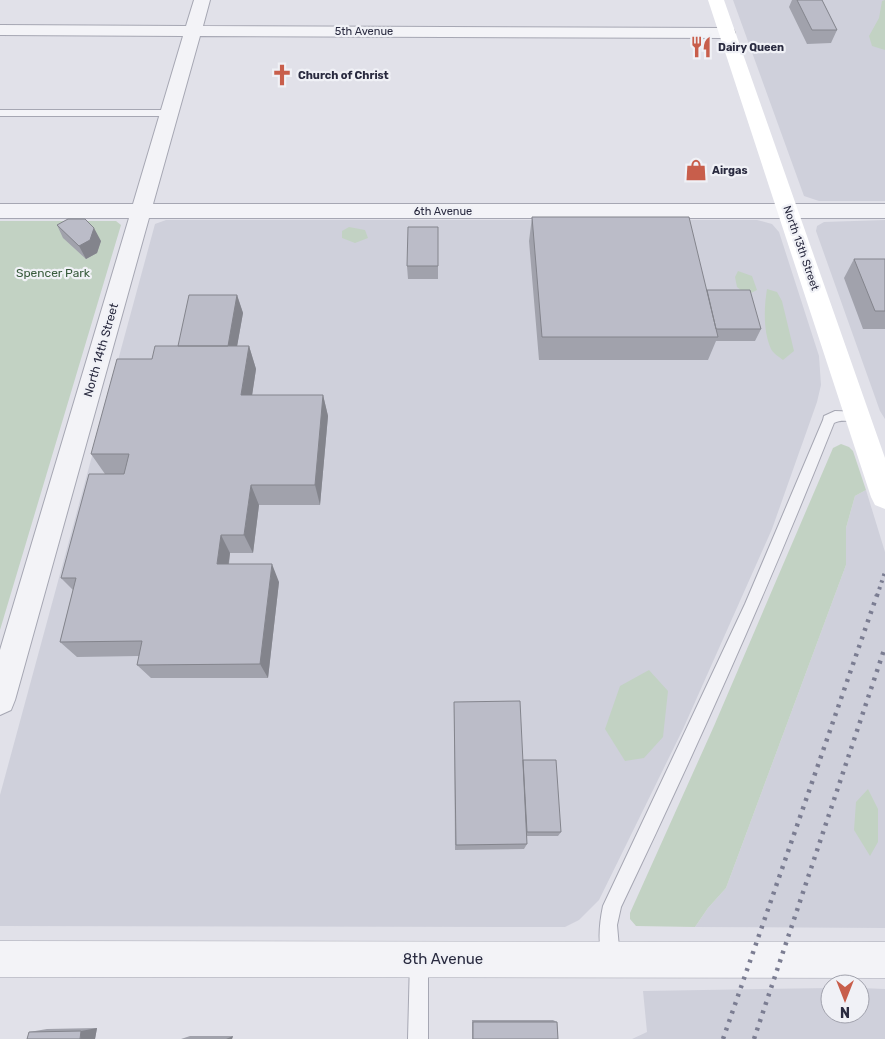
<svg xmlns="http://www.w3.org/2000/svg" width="885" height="1039" font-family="Rubik,sans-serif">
<rect width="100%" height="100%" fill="#e1e1e9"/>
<path fill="#cfd0db" d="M733 0H885V201H819L804 196Z
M166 220H757L772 224 779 232 819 356 821 385 817 402 772 529 683 729 599 900 579 920 565 927 0 926V795L155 224Z
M885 220V419L880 411 816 231 817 226 824 222Z
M866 490 885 552V928L695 927 708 908 726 888 846 565V528L855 496Z
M830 988V1014H860V988L885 989V1039H632L647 1032 643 991Z"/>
<path fill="#c2d2c3" d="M885 0V50L872 46 869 36 879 18 882 1Z
M0 221H116L121 225 0 630Z
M349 227 365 230 368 238 355 243 342 238V231Z
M738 271 752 276 757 290 747 295 737 287 735 277Z
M767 289 777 292 782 301 794 351 783 360C779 357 773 353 771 349 763 331 764 307 767 289Z
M841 444 849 447 853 451 866 490 855 496 846 528V565L726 888 708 908 695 927 636 926 630 919V913L714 726 833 448Z
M649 670 668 691 663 737 644 758 625 761 605 729 620 686Z
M868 789 878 809V842L870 856 854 830 856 802Z"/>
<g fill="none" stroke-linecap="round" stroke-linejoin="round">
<g stroke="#a6a7b3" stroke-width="2">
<path id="service" d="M0 110H170L175 113 170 116H0Z
M835 411 862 412 864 416 862 420C853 423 842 418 834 423 769 587 697 748 621 907L617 925 620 959 617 965 611 968 605 965C597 947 599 925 603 906L745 604 823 420 824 416Z
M419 951 425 954 428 960V1039H408L410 960 413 954Z"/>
</g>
<g stroke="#a6a7b3" stroke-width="2">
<path id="minor" d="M194 0H210L203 26 727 28 733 29 735 33 733 37 727 38 200 36 153 204H885V218H149L15 700 11 710 0 715V650L129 218H0V204H133L183 36 0 35V25L186 26Z"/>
</g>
<g stroke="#a6a7b3" stroke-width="1">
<path id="tertiary" d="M0 941 885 942V978L0 977Z"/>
</g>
<use href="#service" fill="#f3f3f7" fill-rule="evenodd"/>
<use href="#minor" fill="#f3f3f7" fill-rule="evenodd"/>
<use href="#tertiary" fill="#f3f3f7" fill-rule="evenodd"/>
<path fill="#fff" fill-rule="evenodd" d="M708 0H724L885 458V509L875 505 871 497Z"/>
<path stroke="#7b7d92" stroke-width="4" stroke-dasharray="2.5 4.5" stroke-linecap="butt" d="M877 596 885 572"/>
<path stroke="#7b7d92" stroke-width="4.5" stroke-dasharray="3 6" stroke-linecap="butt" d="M723 1039 877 595
M754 1039 885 647"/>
</g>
<path fill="#a1a2ac" d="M792 0H822L837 30 831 43 807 44 789 7Z
M532 217 707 290 761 329 755 341H716L708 360H539L529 241Z
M57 225 101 241 97 253 86 259 63 238Z
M438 227V279H408L407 266Z
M854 259H885V329H863L844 278Z
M237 295 243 313 237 346H249L256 369 252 395H323L328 416 320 505H259L253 553H230L229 564 279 582 268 678H151L137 665 139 656 77 657 60 642 73 590 61 578 105 474 91 454 152 359 178 346Z
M454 702 523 760 561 832 558 836H527V844L524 849 455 850Z
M472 1020H553L557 1022 558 1039H472Z
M97 1028 95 1039 29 1032 47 1029Z
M190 1036H233L232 1039H181Z"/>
<path fill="#83848c" d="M94 228 101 241 97 253 86 259 79 246Z
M237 295 243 313 233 369 227 351Z
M249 346 256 369 249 416 241 395Z
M323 395 328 416 320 505 315 485Z
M251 485 259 505 253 553 244 535Z
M221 535 230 553 226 582 217 564Z
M272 564 279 582 268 678 260 664Z
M97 1028 95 1039H80L81 1031Z
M233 1036 232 1039H226Z"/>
<path fill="#bbbcc8" stroke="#83848c" d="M797 0H822L837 30H812Z
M532 217H689L718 337H542Z
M68 219H85L94 228 90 240 79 246 57 225Z
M408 227H438V266H407Z
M854 259H885V311H875Z
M707 290H750L761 329H716Z
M189 295H237L228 346H178Z
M155 346H249L241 395H323L315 485H251L244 535H221L217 564H272L260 664 137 665 142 641 60 642 76 578H61L89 474H124L129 454H91L117 359H152Z
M520 701 527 844 456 845 454 702Z
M523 760H556L561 832H527Z
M473 1022H557L558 1039H473Z
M81 1031 80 1039H27L29 1032Z"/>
<defs>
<g id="restaurant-bare" transform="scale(1.725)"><path d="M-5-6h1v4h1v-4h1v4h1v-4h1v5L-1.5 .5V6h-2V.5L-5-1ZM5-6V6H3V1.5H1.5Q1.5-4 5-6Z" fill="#c85e4b" stroke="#f0f1f6" stroke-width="2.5" paint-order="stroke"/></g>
<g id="church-bare" transform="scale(1.725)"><path d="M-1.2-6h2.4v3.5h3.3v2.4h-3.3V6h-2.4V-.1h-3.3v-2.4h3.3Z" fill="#c85e4b" stroke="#f0f1f6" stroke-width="2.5" paint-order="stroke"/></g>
<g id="shop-bare" transform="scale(1.725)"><path d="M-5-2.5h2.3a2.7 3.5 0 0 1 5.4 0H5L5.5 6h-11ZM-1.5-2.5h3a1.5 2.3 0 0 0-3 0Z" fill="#c85e4b" stroke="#f0f1f6" stroke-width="2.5" paint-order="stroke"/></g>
</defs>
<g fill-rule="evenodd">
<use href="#restaurant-bare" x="701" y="47"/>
<use href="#church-bare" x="282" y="75"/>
<use href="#shop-bare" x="696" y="170"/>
</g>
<g text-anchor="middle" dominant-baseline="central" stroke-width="4.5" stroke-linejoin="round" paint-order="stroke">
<g font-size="11" fill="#2a2b40" stroke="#f0f1f6">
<text x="364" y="31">5th Avenue</text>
<text x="443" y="211">6th Avenue</text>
<text transform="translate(801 248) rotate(71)">North 13th Street</text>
</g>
<g font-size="11" font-weight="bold" fill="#2a2b40" stroke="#f0f1f6" text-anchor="start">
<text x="718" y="47">Dairy Queen</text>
<text x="298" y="75">Church of Christ</text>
<text x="712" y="170">Airgas</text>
</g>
<g font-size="12" fill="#385b3c" stroke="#f0f1f6">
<text x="53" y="273">Spencer Park</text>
</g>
<g font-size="12" fill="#2a2b40" stroke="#f0f1f6">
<text transform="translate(101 350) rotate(-74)">North 14th Street</text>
</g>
<g font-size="15" fill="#2a2b40" stroke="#f0f1f6">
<text x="443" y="959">8th Avenue</text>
</g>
</g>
<g transform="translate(845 999) rotate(180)"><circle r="24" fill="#f0f1f6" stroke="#a1a2ad"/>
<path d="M0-4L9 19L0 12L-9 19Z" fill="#c85e4b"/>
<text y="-8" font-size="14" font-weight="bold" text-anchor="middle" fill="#2a2b40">N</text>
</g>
</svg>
